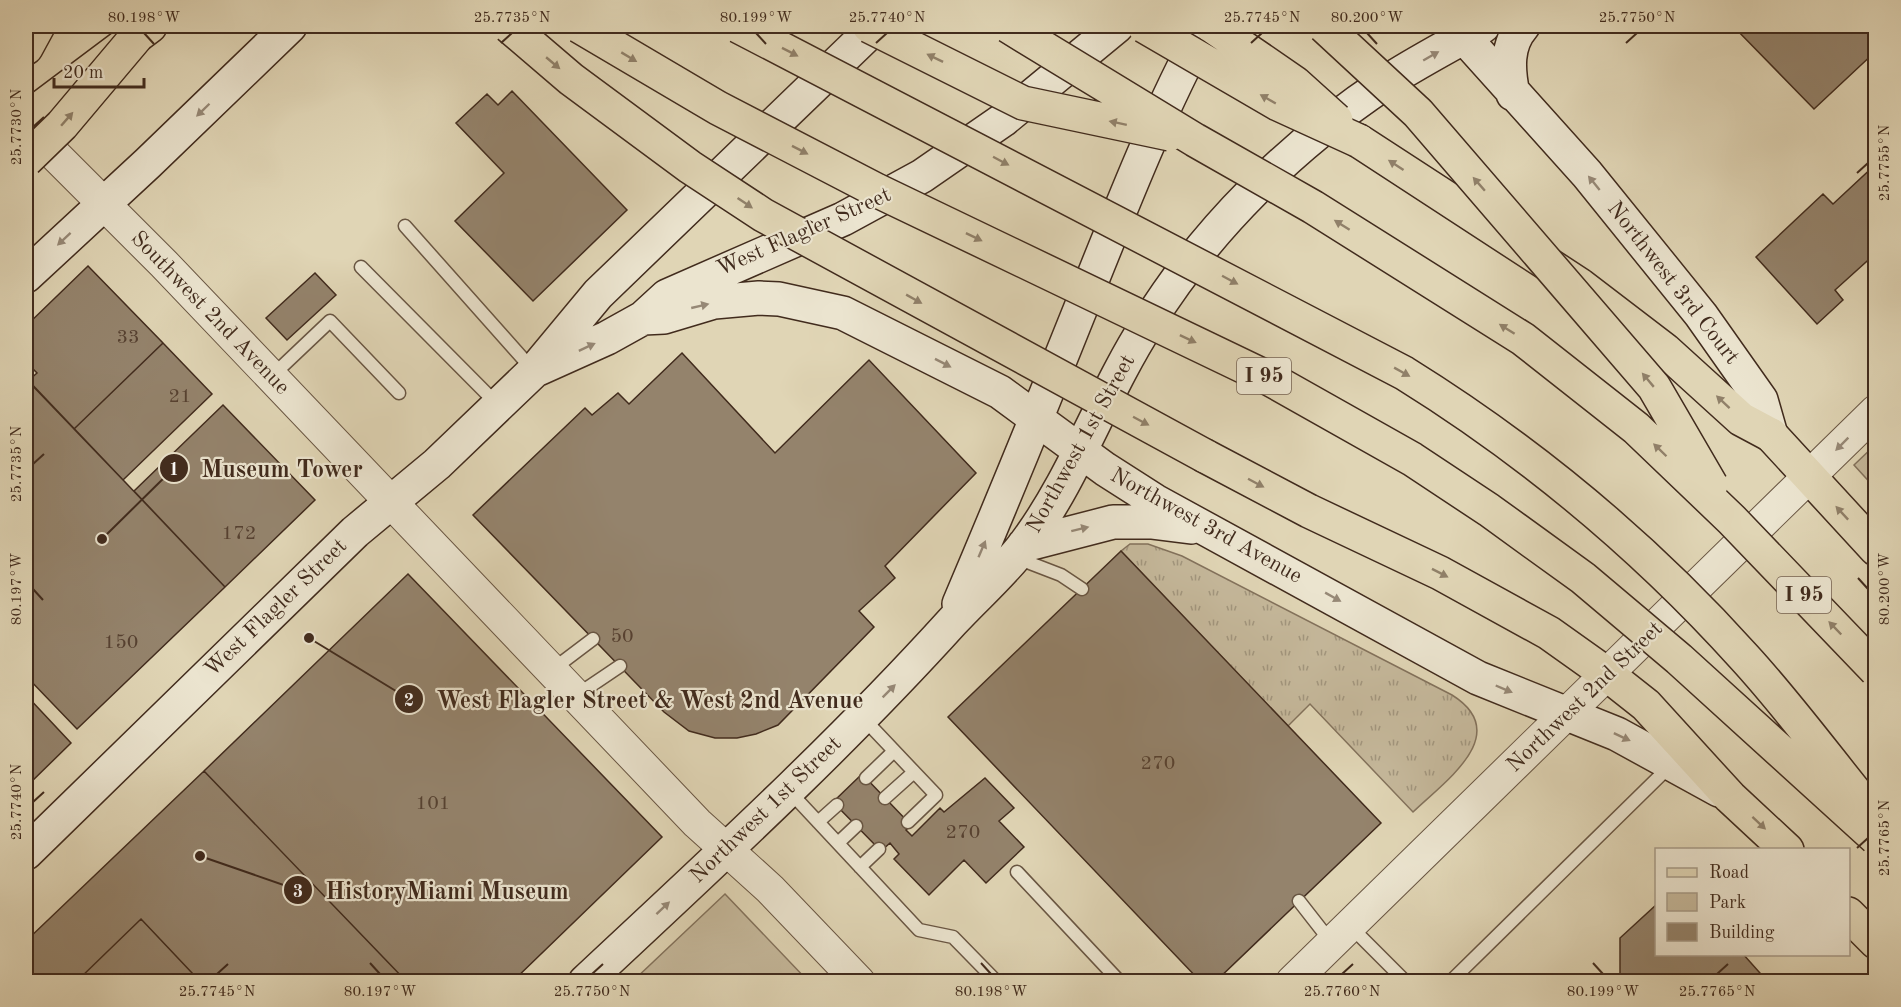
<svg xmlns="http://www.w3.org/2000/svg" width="1901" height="1007" font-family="'Old Standard TT',serif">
<defs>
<pattern id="grass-tufts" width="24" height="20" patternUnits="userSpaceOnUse" patternTransform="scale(1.5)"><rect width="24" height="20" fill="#c5b89b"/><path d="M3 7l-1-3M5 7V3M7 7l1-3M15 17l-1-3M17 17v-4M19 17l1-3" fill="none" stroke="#a2967e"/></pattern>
</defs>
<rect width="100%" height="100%" fill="#e0d5b5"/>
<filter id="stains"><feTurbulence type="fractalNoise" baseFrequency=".00333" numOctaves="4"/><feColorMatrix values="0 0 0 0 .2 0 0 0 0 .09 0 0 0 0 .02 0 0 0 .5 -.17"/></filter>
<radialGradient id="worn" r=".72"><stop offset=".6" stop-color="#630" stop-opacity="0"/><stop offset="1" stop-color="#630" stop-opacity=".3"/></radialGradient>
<path fill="url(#grass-tufts)" stroke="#83725c" stroke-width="1.5" d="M1130 544H1148L1182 556 1452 695C1514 734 1445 781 1413 812L1310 704 1288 726 1121 551Z"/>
<path fill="#c5b89b" stroke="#83725c" stroke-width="1.5" d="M1875 445V488L1854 465Z
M725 894 808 981H633Z"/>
<path fill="#94836c" stroke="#412b1d" stroke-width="1.5" d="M1733 26H1876V51L1814 109Z
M512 91 627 210 533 301 455 221 504 173 456 123 487 94 498 105Z
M1876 148V162L1868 154Z
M1876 164V253L1835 290 1843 300 1817 324 1756 257 1823 194 1833 204Z
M88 266 163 343 74 429 28 381 37 373 26 362V326Z
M315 273 336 295 287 340 266 318Z
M163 343 212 394 123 480 74 429Z
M682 353 775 453 869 360 976 473 885 566 895 578 859 611 874 627 778 725 756 734 737 738H715L689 731 664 712 473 515 585 408 592 415 618 393 629 404Z
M26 378 225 587 77 729 26 676Z
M223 405 315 500 225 587 134 491Z
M1121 551 1381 823 1215 982H1201L948 717Z
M408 574 662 837 512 982H407L204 771Z
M26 695 71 743 26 787Z
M204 771 407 982H26V941Z
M862 774 911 825 906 830 912 836 940 808 944 812 985 778 1014 808 999 821 1024 847 986 883 964 860 929 895 894 859 899 854 890 843 881 851 833 802Z
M1656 905V954H1743L1768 982H1620V938Z
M141 919 193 974 185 982H76Z"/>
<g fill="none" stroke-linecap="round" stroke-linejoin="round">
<g stroke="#695643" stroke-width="15">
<path id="service" d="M405 226 533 370
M361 267 498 405
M272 376 330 321 399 393
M1017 558 1061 575 1082 589
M552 670 593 639
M577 695 620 666
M863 718 936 795 908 822
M866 778 894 751
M790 792 919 930 953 937 997 982
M885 798 914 772
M818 822 837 805
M838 843 856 826
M860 867 879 849
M1017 872 1120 982
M1299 901 1331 942
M1350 926 1406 982
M1450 982 1670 766"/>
</g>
<g stroke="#695643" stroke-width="34">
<path id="tertiary" d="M26 126 164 264 697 823 770 889 859 982
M1292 982 1876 411"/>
</g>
<g stroke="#412b1d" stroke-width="36">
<path id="secondary" d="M1454 26 1587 174 1701 315 1761 400 1771 435
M1513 94C1508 70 1506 45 1523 26
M26 276 148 163 290 26
M643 318 664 317 714 302 759 298 779 299 843 313 1000 392 1105 469 1155 501 1478 678 1617 734 1719 790
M538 369 607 338 643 318 667 296 843 219 922 176 1003 120 1117 26
M1024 545 1113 522H1151L1191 527
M959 604C1001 505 1042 405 1082 305 1120 211 1157 114 1205 26
M26 853 355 532 437 464 534 371 598 294 876 26
M585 982C710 865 837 749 952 622 976 596 1004 572 1025 544 1076 476 1102 394 1148 323 1207 228 1292 145 1385 83 1417 62 1451 45 1483 26"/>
</g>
<g stroke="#412b1d" stroke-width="36">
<path id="primary" d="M1771 435 1876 549
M1608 675 1646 705 1730 797 1787 850
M1848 914 1876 942"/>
</g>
<g stroke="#412b1d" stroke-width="36">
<path id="motorway" d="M26 48 38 26
M26 119 150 26
M1359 141 1580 285 1665 350 1741 419 1771 435
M1205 456 1309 511 1440 573 1549 633 1608 675"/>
</g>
<use href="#service" stroke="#ebe4cf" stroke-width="12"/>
<use href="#tertiary" stroke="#ebe4cf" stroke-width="32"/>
<use href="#secondary" stroke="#ebe4cf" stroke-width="33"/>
<use href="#primary" stroke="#e0d5b5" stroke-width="33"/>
<use href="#motorway" stroke="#e0d5b5" stroke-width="33"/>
<g stroke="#412b1d" stroke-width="36" stroke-linecap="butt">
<path id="motorway-bridge" d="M509 26 571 79 690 167 763 215 1205 456
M579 26 718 108 876 190 1270 379 1412 459 1489 510 1583 578 1679 659 1876 838
M738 26 1404 373C1531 452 1644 546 1744 657 1789 706 1829 761 1871 812
M869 26 1023 103 1170 134
M1008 26 1195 140 1313 207 1523 339 1636 428 1732 520 1876 670
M1144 26 1278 104 1359 141
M1212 26 1295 83 1336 120
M1324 26 1418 113 1654 387 1711 485
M26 160 62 125 137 36"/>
</g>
<use href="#motorway-bridge" stroke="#e0d5b5" stroke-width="33"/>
</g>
<defs><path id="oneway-solid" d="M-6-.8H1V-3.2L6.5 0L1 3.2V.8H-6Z" transform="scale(1.5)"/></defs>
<g fill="#908069">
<use href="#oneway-solid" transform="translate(790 52) rotate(27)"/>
<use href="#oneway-solid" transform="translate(629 57) rotate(31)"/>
<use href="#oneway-solid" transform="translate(935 58) rotate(-154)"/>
<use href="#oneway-solid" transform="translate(553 63) rotate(40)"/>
<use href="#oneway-solid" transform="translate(1268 99) rotate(-150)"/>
<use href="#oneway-solid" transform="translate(67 119) rotate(-49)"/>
<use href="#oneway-solid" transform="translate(1118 123) rotate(-168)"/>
<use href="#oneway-solid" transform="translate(800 150) rotate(27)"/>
<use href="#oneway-solid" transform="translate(1001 161) rotate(28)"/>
<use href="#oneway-solid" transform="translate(1396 165) rotate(-147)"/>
<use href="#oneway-solid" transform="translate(1479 184) rotate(-131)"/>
<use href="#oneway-solid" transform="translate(745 203) rotate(34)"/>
<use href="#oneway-solid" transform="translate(1342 225) rotate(-148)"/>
<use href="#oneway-solid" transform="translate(974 237) rotate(26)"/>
<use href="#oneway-solid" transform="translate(1230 280) rotate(28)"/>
<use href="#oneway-solid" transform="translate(914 299) rotate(29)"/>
<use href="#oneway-solid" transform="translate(1507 329) rotate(-148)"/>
<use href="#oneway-solid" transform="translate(1188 339) rotate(25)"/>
<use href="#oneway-solid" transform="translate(1402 372) rotate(29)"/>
<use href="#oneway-solid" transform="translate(1648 380) rotate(-130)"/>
<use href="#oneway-solid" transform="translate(1723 402) rotate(-137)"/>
<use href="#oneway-solid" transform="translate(1141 421) rotate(28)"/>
<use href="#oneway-solid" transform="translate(1660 450) rotate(-136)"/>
<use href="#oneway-solid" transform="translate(1256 483) rotate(28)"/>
<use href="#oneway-solid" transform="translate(1842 513) rotate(-133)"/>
<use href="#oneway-solid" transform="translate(1440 573) rotate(27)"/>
<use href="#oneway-solid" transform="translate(1835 628) rotate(-134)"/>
<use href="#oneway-solid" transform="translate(1759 823) rotate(43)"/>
</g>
<g fill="#968876">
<use href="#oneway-solid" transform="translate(1431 56) rotate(-30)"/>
<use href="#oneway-solid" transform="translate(203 110) rotate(136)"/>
<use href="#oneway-solid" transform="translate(1594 183) rotate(-129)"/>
<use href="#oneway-solid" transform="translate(64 239) rotate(137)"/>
<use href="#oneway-solid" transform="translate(700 306) rotate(-13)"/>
<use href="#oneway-solid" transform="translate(587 347) rotate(-25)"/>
<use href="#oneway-solid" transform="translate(943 363) rotate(27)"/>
<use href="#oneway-solid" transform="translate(1842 444) rotate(135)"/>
<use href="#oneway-solid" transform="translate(1080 529) rotate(-14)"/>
<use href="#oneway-solid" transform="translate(982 549) rotate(-67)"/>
<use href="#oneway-solid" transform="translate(1333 597) rotate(29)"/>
<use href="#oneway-solid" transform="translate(1504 689) rotate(23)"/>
<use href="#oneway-solid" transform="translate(889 691) rotate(-45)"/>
<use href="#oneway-solid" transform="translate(1622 737) rotate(25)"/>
<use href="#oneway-solid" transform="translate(663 908) rotate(-43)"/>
</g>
<path fill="none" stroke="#412b1d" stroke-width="2" d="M144 33 154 44M756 33 766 44M1367 33 1377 44M501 43 512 33M876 43 887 33M1251 43 1262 33M1626 43 1637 33M33 127 44 117M1857 173 1868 163M33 464 44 454M1858 578 1868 589M33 589 43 600M33 802 44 792M1857 848 1868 838M370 963 380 974M981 963 991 974M1593 963 1603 974M217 974 228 964M592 974 603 964M1342 974 1353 964M1717 974 1728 964"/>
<g text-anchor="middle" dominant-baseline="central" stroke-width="4.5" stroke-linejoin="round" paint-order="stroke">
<g font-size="20" fill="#564131">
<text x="128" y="338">33</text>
<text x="180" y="397">21</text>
<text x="239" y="534">172</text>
<text x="622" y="637">50</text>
<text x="121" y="643">150</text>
<text x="1158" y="764">270</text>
<text x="433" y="804">101</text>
<text x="963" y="833">270</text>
</g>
<g fill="#ebe4cf" stroke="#746252" stroke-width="1.5">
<rect x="1237" y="358" width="54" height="36" rx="4.5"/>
<rect x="1777" y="577" width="54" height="36" rx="4.5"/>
</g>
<g font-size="21" font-weight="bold" fill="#412b1d">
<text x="1264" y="376">I 95</text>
<text x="1804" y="595">I 95</text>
</g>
<g font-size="22" fill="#412b1d" stroke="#ebe4cf">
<text transform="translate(804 232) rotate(-24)">West Flagler Street</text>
<text transform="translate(1673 283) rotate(52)">Northwest 3rd Court</text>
<text transform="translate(210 313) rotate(46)">Southwest 2nd Avenue</text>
<text transform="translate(1081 444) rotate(-61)">Northwest 1st Street</text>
<text transform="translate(1206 526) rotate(29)">Northwest 3rd Avenue</text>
<text transform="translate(276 608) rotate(-44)">West Flagler Street</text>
<text transform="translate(1585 697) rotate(-44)">Northwest 2nd Street</text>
<text transform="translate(766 810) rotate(-44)">Northwest 1st Street</text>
</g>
</g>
<path fill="none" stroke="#412b1d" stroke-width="2" d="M102 539L174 468M309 638L409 699M200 856L298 890"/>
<g fill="#412b1d" stroke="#ebe4cf" stroke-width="2">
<circle cx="102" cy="539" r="6"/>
<circle cx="309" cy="638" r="6"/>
<circle cx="200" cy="856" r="6"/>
<circle cx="174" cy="468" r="15"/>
<circle cx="409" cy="699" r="15"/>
<circle cx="298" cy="890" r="15"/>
</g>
<g font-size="18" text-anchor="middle" font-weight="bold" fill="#fff">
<text x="174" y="475">1</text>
<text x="409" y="706">2</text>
<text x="298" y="897">3</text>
</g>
<g font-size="24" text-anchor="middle" font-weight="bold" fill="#412b1d" stroke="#ebe4cf" stroke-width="4.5" stroke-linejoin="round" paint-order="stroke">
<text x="282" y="477">Museum Tower</text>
<text x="650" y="708">West Flagler Street &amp; West 2nd Avenue</text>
<text x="447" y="899">HistoryMiami Museum</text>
</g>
<rect width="1901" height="1007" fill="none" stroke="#e0d5b5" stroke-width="66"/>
<rect x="1655" y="848" width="195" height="108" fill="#ebe4cf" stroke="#a79a88" stroke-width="1.5"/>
<rect x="1667" y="868" width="30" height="9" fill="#e0d5b5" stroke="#a79a88" stroke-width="1.5"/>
<text x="1709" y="878" font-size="18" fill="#412b1d">Road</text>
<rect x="1667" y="893" width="30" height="18" fill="#c5b89b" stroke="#a79a88" stroke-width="1.5"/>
<text x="1709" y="908" font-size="18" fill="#412b1d">Park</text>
<rect x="1667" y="923" width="30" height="18" fill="#94836c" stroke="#a79a88" stroke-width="1.5"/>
<text x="1709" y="938" font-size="18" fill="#412b1d">Building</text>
<path d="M54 78v9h90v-9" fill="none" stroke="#412b1d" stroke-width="3"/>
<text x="63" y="78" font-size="18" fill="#412b1d" stroke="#ebe4cf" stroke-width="4.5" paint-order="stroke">20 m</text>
<rect x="33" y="33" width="1835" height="941" fill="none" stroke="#412b1d" stroke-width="2"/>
<g font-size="15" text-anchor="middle" fill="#412b1d">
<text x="144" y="22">80.198°W</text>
<text x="512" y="22">25.7735°N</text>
<text x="756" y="22">80.199°W</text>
<text x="887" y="22">25.7740°N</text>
<text x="1262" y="22">25.7745°N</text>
<text x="1367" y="22">80.200°W</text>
<text x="1637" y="22">25.7750°N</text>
<text transform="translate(16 127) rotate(-90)" y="5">25.7730°N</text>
<text transform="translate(1884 163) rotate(-90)" y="5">25.7755°N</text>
<text transform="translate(16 464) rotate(-90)" y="5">25.7735°N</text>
<text transform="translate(16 589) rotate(-90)" y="5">80.197°W</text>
<text transform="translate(1884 589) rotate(-90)" y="5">80.200°W</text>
<text transform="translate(16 802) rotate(-90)" y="5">25.7740°N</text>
<text transform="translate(1884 838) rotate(-90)" y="5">25.7765°N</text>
<text x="217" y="996">25.7745°N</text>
<text x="380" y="996">80.197°W</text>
<text x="592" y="996">25.7750°N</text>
<text x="991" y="996">80.198°W</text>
<text x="1342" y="996">25.7760°N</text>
<text x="1603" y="996">80.199°W</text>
<text x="1717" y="996">25.7765°N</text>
</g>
<rect width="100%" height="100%" filter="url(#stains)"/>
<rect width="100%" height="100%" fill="url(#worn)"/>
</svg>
